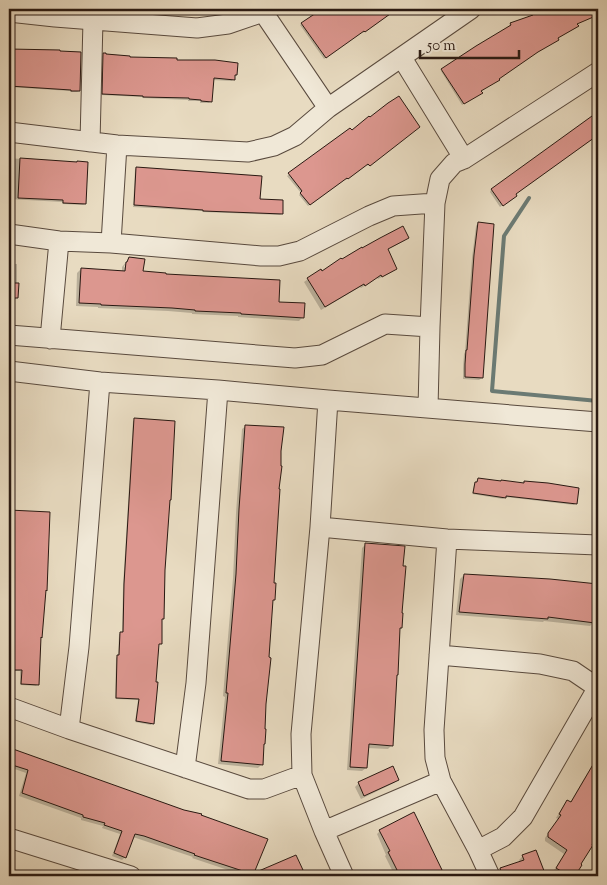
<svg xmlns="http://www.w3.org/2000/svg" width="607" height="885" font-family="'Sorts Mill Goudy',serif">
<rect width="100%" height="100%" fill="#e8dbc1"/>
<filter id="stains"><feTurbulence type="fractalNoise" baseFrequency=".004" numOctaves="4"/><feColorMatrix values="0 0 0 0 .2 0 0 0 0 .09 0 0 0 0 .02 0 0 0 .5 -.17"/></filter>
<radialGradient id="worn" r=".72"><stop offset=".6" stop-color="#630" stop-opacity="0"/><stop offset="1" stop-color="#630" stop-opacity=".3"/></radialGradient>
<path fill="#0003" d="M324 9H396L363 33 362 31 324 59 300 25Z
M534 9H598V12L595 13 594 16 576 24 578 26 576 28 557 38 480 91V94L462 105 441 71 510 27 509 26 510 24 532 17 530 12Z
M9 48H11V50L79 91 77 92H70V91L9 87Z
M104 55 236 75 232 81 212 80 210 102 209 103H200V101H188V100L142 98V97L101 95 102 56Z
M598 114V135L514 194V197L500 207 490 192 491 190Z
M370 118 417 128 368 166 366 164 346 180 345 179 308 206 299 195 301 193 287 176 349 130 351 132Z
M9 158 77 164 85 204 83 205 62 204V202L9 199Z
M136 168 259 200 282 214 280 215 202 212V211L133 207 135 169Z
M478 223 484 334 482 378 479 380 463 379V368L464 354 465 352 472 258 476 226Z
M408 238 404 241 387 250 396 269 392 272 378 279 377 278 361 288 360 287 321 310 304 282 308 279Z
M129 258 142 273 303 317 299 321 238 317V316L192 314V313L168 311 98 308V307L76 306 77 273 81 269 122 272V267L126 262 124 267 126 268 129 260H127Z
M9 264H17V297L14 301H9Z
M135 420 169 501 162 619 161 620 160 643 158 645 152 723 151 725 135 722 138 700 115 699 116 658 118 656 119 634 122 633 123 586 133 421Z
M246 426 272 584 274 600 271 602 261 765 258 768 218 764 225 697 223 696 233 578 236 513 242 429Z
M478 479 575 504 574 505 505 497 503 499 472 494 474 485 476 483Z
M9 511 49 513 46 590 44 592 41 637 39 639 38 684 36 686 20 685V671H9Z
M366 544 401 628 399 630 392 745 388 749 367 748 366 768 362 771 347 770 362 548Z
M464 575 550 581 598 585V602L597 601 594 622 590 626 544 621 543 622 456 615 460 579Z
M9 750 267 840 252 876 301 870 298 873 291 876H246L192 858 193 857 133 837 125 857 122 860 112 856 120 834 102 828 103 826 81 820V818L19 796 26 773 9 767Z
M598 756V831L574 876H560L553 872 564 854 545 841V838L558 819 556 818 564 805 567 801 570 803 582 782Z
M392 768 398 779 394 783 361 799 355 787 359 783Z
M380 831 432 851 443 876H395L385 856 386 855 377 834Z
M536 852 544 876H498L497 873 500 869 520 862 519 860 523 856Z
M9 864H11L9 874Z"/>
<g fill="none" stroke-linecap="round" stroke-linejoin="round">
<path stroke="#6b7a73" stroke-width="4" d="M529 198 504 236 492 391 598 401"/>
</g>
<path fill="#dc978f" stroke="#291912" d="M322 9H397L365 32 364 31 326 58 301 23Z
M530 9H598V15L577 24 579 26 558 38 559 40 538 52 499 79 500 80 481 91 483 93 464 104 441 69 476 46 511 25 510 23 533 15Z
M9 49 60 50V51L81 52 80 91H71V90L9 86Z
M103 53H106V54L130 56V57L177 58V60H215L238 63 237 75H235V80L214 78 212 102 201 101V100L189 99V98L143 97V96L102 94Z
M399 96 420 127 370 166 368 164 348 179 347 178 310 205 300 193 302 191 288 173 350 128 352 130 369 116 370 117 388 103Z
M592 116 598 125V135L516 194 517 196 503 206 491 189Z
M20 158 77 162V161L88 162 86 204 63 203V200L18 198Z
M136 167 262 176 260 199 283 200V214L203 211V210L134 205Z
M478 222 494 224 483 378 465 377V364L466 350H467L474 255Z
M403 226 409 238 388 249 397 269 382 277 381 275 365 286 364 284 325 307 307 278 321 269 322 271 341 258 342 259 362 247V248L380 238Z
M129 257 145 259 143 271 166 273V274L280 280 279 302 305 303 304 318 241 314V313L195 311V310L172 308 101 305V304L79 303 81 268 125 271 126 262H127Z
M9 283H19L18 298H9Z
M134 418 175 421 171 500H170L165 570 164 619H162V644H159L156 682H158L154 724 136 721 139 699 116 698 117 655H119L120 632H123L124 584Z
M245 425 284 427 281 451V466H282L279 489H280L279 504 274 583H276L275 600H273L269 657 271 658 266 704 265 729H266L265 744H264L263 765 221 761 228 693H226L236 574 239 509Z
M478 478 501 481V480L524 483V481L548 483 579 488 577 504 506 496V498L473 493 475 482H477Z
M9 510 50 512 47 591 46 590 42 638 41 637 39 685 21 684 22 670H9Z
M365 543 405 546 403 566H406L402 613H403L402 628H400L398 675H397L393 746 369 744 367 768 350 767Z
M464 574 550 579 598 584 595 623 548 617V619L459 612Z
M13 749 184 810 202 814 201 815 268 839 254 873 296 855 303 870 289 876H248L252 874 194 855 195 854 144 836 135 834 126 858 114 853 122 831 104 825 105 823 83 817V815L22 793 28 770 9 764Z
M598 756V833L592 845H593L581 864 582 865 575 876H569L556 868 567 850 548 837V833L561 815 559 814 567 800 571 802Z
M393 766 399 780 364 796 358 782Z
M414 812 443 872 435 876H400L388 852 390 851 379 830Z
M536 850 546 876H502L500 868 524 860 522 855Z"/>
<g fill="none" stroke-linecap="round" stroke-linejoin="round">
<g stroke="#594a3e" stroke-width="21">
<path id="minor" d="M9 12 55 17 197 28 228 24 263 12 267 9
M263 12 328 108
M402 58 464 159
M9 132 117 145 248 152 274 146 295 136 328 108 471 9
M90 142 93 20
M9 234 59 241 111 243 261 256H279L300 251 369 216 393 206 435 203
M111 243 117 145
M9 335 295 358 322 355 385 324 430 327
M50 339 59 241
M9 371 100 382 218 390 328 400 598 422
M328 400 320 527 301 734 302 775 324 831 344 876
M428 408 430 327 435 203 440 179 454 163 464 159 598 72
M320 527 447 539 598 545
M447 539 434 730 435 758 441 781 478 850 490 876
M439 655 540 664 573 671 598 688
M9 707 69 729 249 789H264L302 775
M69 729 79 647 100 382
M185 768 196 683 218 390
M324 831 441 781
M9 838 131 876
M478 850 503 837 523 817 598 687"/>
</g>
<use href="#minor" stroke="#f0e8d7" stroke-width="19"/>
</g>
<rect width="607" height="885" fill="none" stroke="#e8dbc1" stroke-width="30"/>
<rect x="10" y="10" width="587" height="865" fill="none" stroke="#291912" stroke-width="2.5"/>
<rect x="15" y="15" width="577" height="855" fill="none" stroke="#291912"/>
<path d="M420 50v8h99v-8" fill="none" stroke="#291912" stroke-width="2.5"/>
<text x="427" y="50" font-size="15" fill="#291912" stroke="#f0e8d7" stroke-width="4" paint-order="stroke">50 m</text>
<rect width="100%" height="100%" filter="url(#stains)"/>
<rect width="100%" height="100%" fill="url(#worn)"/>
</svg>
